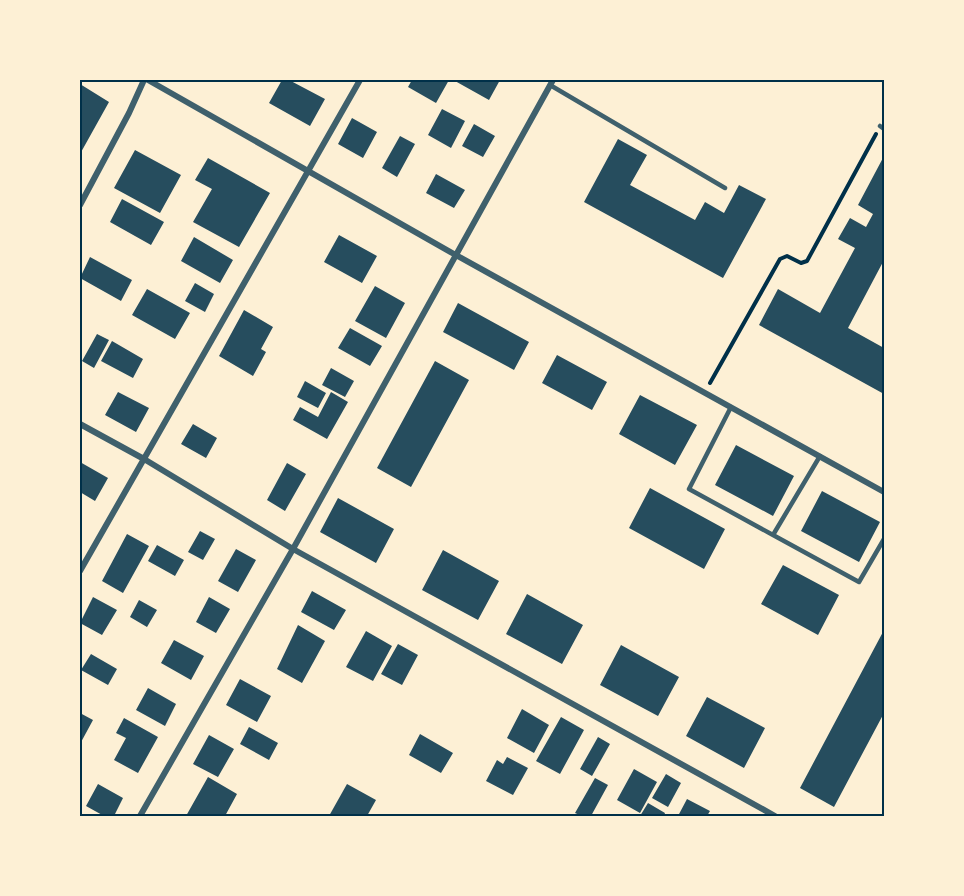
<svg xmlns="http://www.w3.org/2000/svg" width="964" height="896" font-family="'Roboto Condensed',sans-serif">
<rect width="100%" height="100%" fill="#fdf0d5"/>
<path fill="#264d5e" d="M282 80H289L325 99 310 126 269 103Z
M412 80H449L436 103 408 87Z
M457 80H500L489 100 455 81Z
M80 84 109 102 80 154Z
M442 109 465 121 451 148 428 135Z
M352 118 377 132 363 158 338 144Z
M474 124 495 136 483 157 462 146Z
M400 136 415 144 397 177 382 168Z
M618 139 647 155 630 185 695 220 705 202 724 213 739 185 766 199 723 278 584 202Z
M135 150 181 175 160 213 114 188Z
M884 156V260L848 328 884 348V394L759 325 778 289 820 313 855 248 838 239 850 218 866 227 873 214 858 205Z
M208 158 270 193 239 247 193 222 212 189 195 180Z
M436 174 465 190 454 208 426 193Z
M122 199 164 222 151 245 110 222Z
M339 235 377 256 362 283 324 262Z
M194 237 233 260 220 283 181 261Z
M90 257 132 280 121 301 80 278Z
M195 283 214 294 205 312 185 301Z
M375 286 405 303 386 338 355 321Z
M147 289 190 313 175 339 132 315Z
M458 303 529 342 514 370 443 332Z
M244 310 273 327 261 349 266 352 253 376 219 356Z
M350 328 382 346 370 366 338 348Z
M97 334 109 340 94 368 82 361Z
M112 341 143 359 133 378 101 361Z
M557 355 607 382 592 410 542 383Z
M435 361 469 380 411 487 377 468Z
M331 368 354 381 345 397 322 385Z
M305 381 326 393 318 408 297 397Z
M118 392 149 408 136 432 105 415Z
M331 392 348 402 327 439 293 420 300 407 318 417Z
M640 395 697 425 675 465 619 434Z
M193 424 217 438 206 458 181 444Z
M736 445 794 476 773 516 715 485Z
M80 462 108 478 95 501 80 492Z
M287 463 306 474 285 511 267 500Z
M650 488 725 529 704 569 629 528Z
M822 491 880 522 859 562 801 531Z
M338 498 394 529 376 563 320 532Z
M200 531 215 539 203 560 188 552Z
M127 534 149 546 123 593 102 581Z
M157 545 184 560 175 576 148 561Z
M236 549 256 560 238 592 218 581Z
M443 550 499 581 478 620 422 590Z
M783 565 839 595 818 635 761 604Z
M312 591 346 610 334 630 301 612Z
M527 594 583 625 562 664 506 634Z
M93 597 117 610 102 635 80 623Z
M209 597 230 609 216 633 196 622Z
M139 600 157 610 147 627 130 617Z
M298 625 325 641 302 683 277 669Z
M884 630V713L834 807 800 788Z
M366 631 392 646 373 681 346 667Z
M174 640 204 656 191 680 161 663Z
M398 644 418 655 402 685 381 674Z
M621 645 679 677 658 716 600 685Z
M91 654 117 669 108 685 81 670Z
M240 679 271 696 257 722 226 705Z
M148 688 176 704 165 726 136 710Z
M707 697 765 728 744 768 686 736Z
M522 709 549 725 534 753 507 738Z
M80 713 93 720 80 744Z
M561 717 584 730 560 774 536 761Z
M124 718 158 737 138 773 114 760 126 738 116 733Z
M249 727 278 743 269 760 240 744Z
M420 734 453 753 441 773 409 755Z
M209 735 234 749 218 777 193 764Z
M598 737 610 744 592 776 580 769Z
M507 757 528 768 513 795 486 781 497 760 503 764Z
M634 769 657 782 640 813 617 800Z
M666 774 681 783 668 807 652 798Z
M208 777 237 794 225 816H186Z
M595 778 608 785 591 816H582L575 813Z
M98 784 123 798 114 816H104L86 806Z
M347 784 376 800 367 816H329Z
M687 799 710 811 707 816H678Z
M648 803 665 813 664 816H640Z"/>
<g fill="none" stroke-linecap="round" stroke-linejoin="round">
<path stroke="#003049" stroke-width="4" d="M710 383 780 259 787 256 801 263 807 261 876 134"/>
<path stroke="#3f606c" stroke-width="4.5" d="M550 85 725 188
M880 126 884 129
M731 407 689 489 773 535 820 456
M773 535 859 582 884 539"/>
<path stroke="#3f606c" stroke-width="6" d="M148 80 454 254 884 492
M80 205 129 113 144 80
M80 424 144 459 293 549 775 816
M80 571 360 80
M140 816 293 549 553 80"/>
</g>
<rect width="964" height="896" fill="none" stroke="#fdf0d5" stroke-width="162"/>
<rect x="81" y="81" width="802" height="734" fill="none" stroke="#003049" stroke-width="2"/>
</svg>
